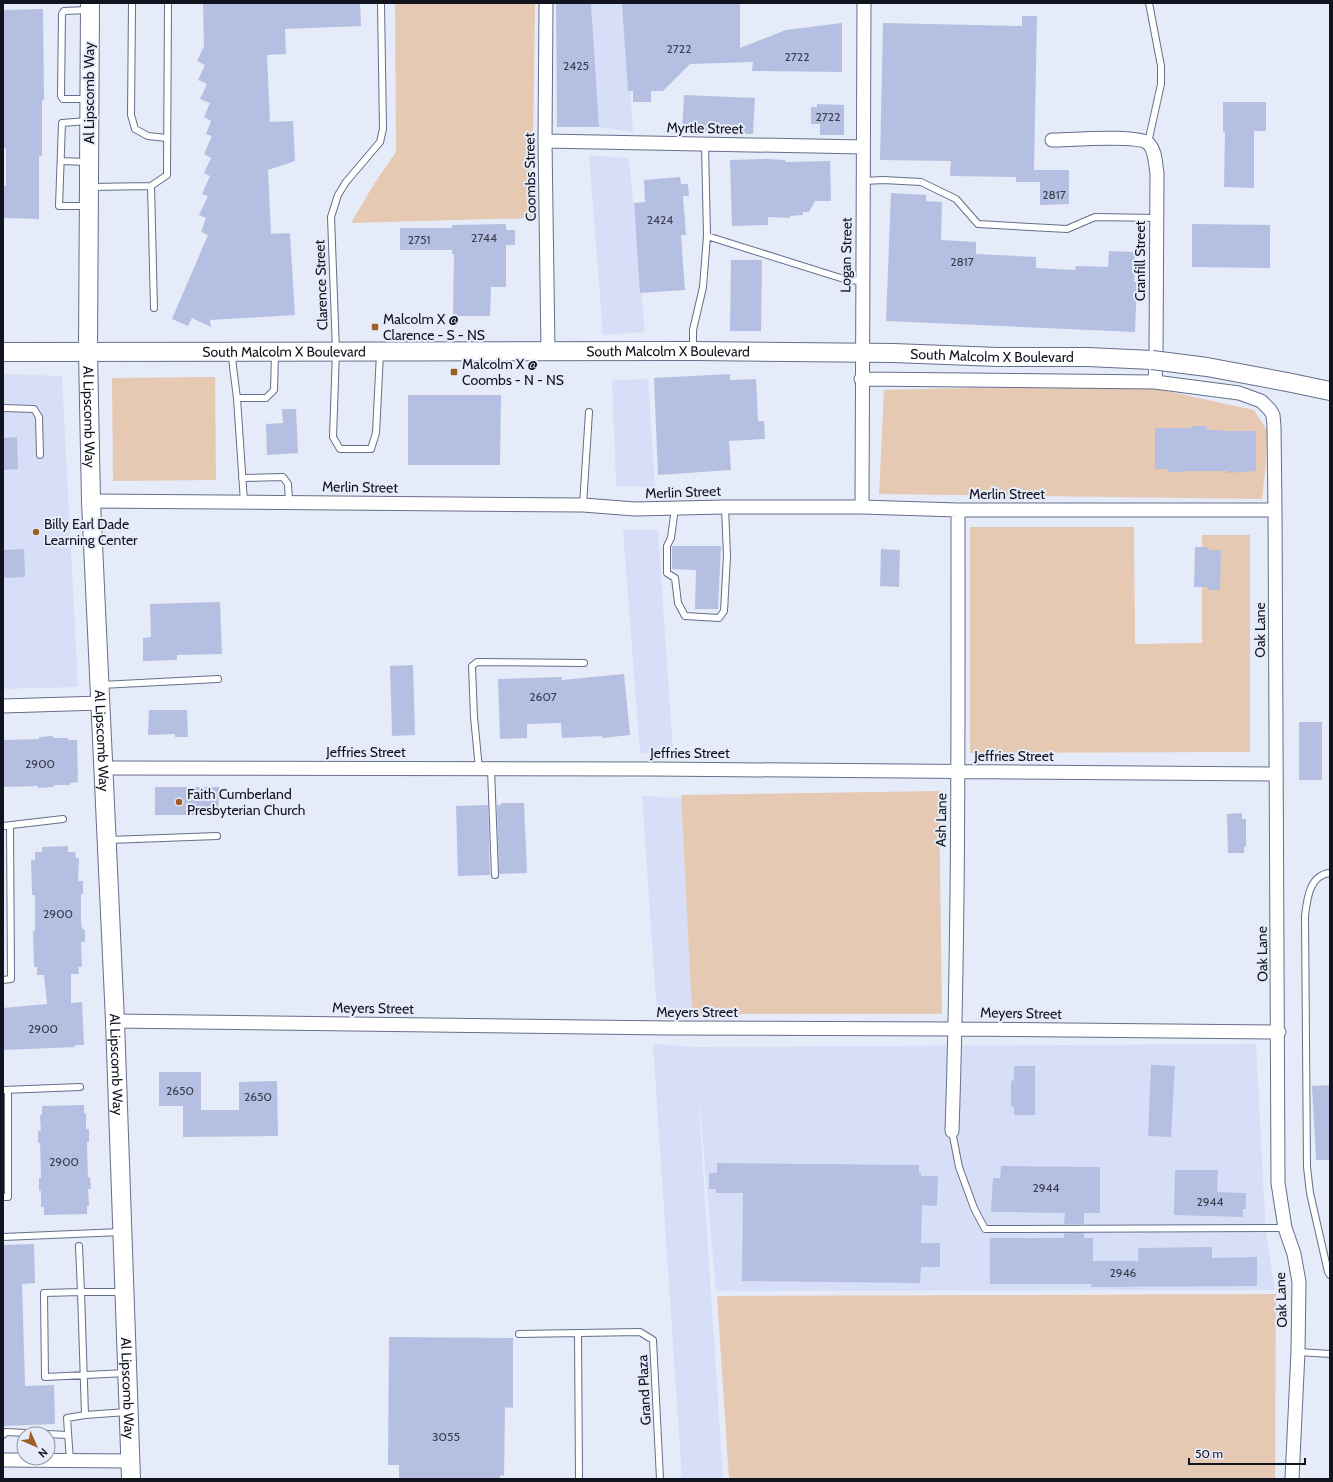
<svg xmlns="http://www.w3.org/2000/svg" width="1333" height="1482" font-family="Cabin,sans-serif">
<rect width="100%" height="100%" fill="#e6ebf9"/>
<path fill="#d7dff8" d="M591 3H625L633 132 599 127Z
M589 155 629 158 645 332 603 335Z
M3 374 62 376 78 687 3 689Z
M648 379 655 487 616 486 612 380Z
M623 530H658L673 751 640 753Z
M642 796 681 798 692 1014H657Z
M653 1044 694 1047 1256 1044 1266 1234 1275 1290 716 1291 697 1077 723 1479H682Z"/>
<path fill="#e6c9b2" d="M395 3H535L532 218 351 223 374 184 396 152Z
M215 377 216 480 113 481 112 378Z
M1134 384 1254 410 1267 430 1266 463 1262 499 879 494 884 390Z
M970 527H1134L1135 644 1202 643V535H1250V752L970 753Z
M939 791 942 1014H692L681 795Z
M1276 1294 1275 1479H729L717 1296Z"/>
<path fill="#b5bfe1" d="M203 3H360L361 26 285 29 286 54 267 55 270 122 293 121 295 161 268 170 271 234 290 233 295 315 210 320 211 327 192 318 188 326 172 319 208 235 201 232 206 218 199 215 208 196 202 194 210 176 204 173 211 158 204 154 212 136 206 134 211 121 204 117 210 103 200 99 207 84 198 80 205 65 197 61 204 46Z
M556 3H591L599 127H557Z
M622 3H740V48L786 30 842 23V72L752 71 753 62 690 64 663 91H651V102H633V91H628Z
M43 9 44 100H42V155L39 157V219L3 218V186H6V148H3V10Z
M1022 16H1037L1034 170H1069V204L1040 205V182H1016V177L950 176 951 161 880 160 883 23 1022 26Z
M684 95 755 98 753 134 682 131Z
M1223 102H1266V131H1254V188L1224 187 1225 132H1223Z
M817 104 844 105V135H820V124H811V107H817Z
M766 159 785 160 786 162 830 161 831 201H815L809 212H803V215L790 216V218L768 217V225L732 226 730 160Z
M680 177 681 184H688L689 196H683L686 235H681L685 290 640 293 634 203 645 202 644 180Z
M891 193 926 195V201L942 202 941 240 976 242V254L1036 257V268L1075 270 1076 266 1108 267 1109 251 1135 252 1134 282H1137L1135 332 886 321Z
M506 224V230H515V245H506V287H491L490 316H453L454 254H452V250H400V228H452V225Z
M1192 224 1270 225V268L1192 267Z
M731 260H762L761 331H730Z
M730 374V380L756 379 758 421H764L765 439 729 441 731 470 658 475 654 378Z
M408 395H501L500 465H408Z
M282 409H296L298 453 267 455 266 424 283 423Z
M1192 426H1207V430H1222V431H1256V471L1227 473V471H1185V472H1168V469H1155V428H1192Z
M17 437 18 469 3 470V438Z
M672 546H721L718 609H695L696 570 672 569Z
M1195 547H1208L1209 550H1221L1220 590H1208V587H1194Z
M24 549 25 577 5 578V577H3V550Z
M881 549 900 550 899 587 880 586Z
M220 602 222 654 177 655V660L143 661V638L151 637 150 604Z
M413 665 415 735 392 736 390 666Z
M624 674 630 735 602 738V736L562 738 561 723 527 724V738L500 739 498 679 562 677V680Z
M149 710H187L188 737H175V734L148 735Z
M1299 722H1322V780H1299Z
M53 736V738H68V740H77L78 782 70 783V785H54V787L38 788V786L3 787V740L39 739V737Z
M155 787H219L218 815H155Z
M501 803H524L527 873 499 874 497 805H501Z
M488 805 490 875 458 876 456 806Z
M1242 813V819H1246V847H1244V853H1228L1227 814Z
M68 846V852H75L76 858H79L78 881H83V894H81V919L82 929 85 930V942H81L82 967H78L79 974H71V1003L82 1002 84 1045H75V1047L3 1050V1008L47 1004 44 975H37V967H34L33 931H35V895H32L31 860H35V852H42V847Z
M1151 1065 1175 1066 1171 1137 1148 1136Z
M1014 1066H1035V1115H1014V1106L1011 1107V1081L1014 1080Z
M159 1072H201V1110H239V1082L277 1081 278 1136 183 1137V1106H159Z
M1330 1085V1160H1316L1312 1086Z
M84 1105V1113H86V1129H89V1142H87L88 1177H90L91 1189H88L89 1206H87V1214L44 1215V1207H41V1191H39V1178H41L40 1143H38V1131H41L40 1115H42V1106Z
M717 1163 919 1165V1173H921V1176H938L937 1206 922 1205 921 1243H940V1267H921L920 1283 742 1281 743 1193H716V1189H709V1173H717Z
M1001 1166 1100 1167V1213H1084V1224H1064L1065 1213 991 1212 993 1178H1000Z
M1175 1170H1218L1217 1192 1246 1193V1209H1243V1217L1174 1215Z
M1064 1233H1084V1238H1093V1261H1138V1248L1212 1247V1258L1257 1257V1286L1091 1287V1284H990V1238H1064Z
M34 1244 35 1283 22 1284 25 1386 54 1385 55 1424 3 1426V1245Z
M389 1337 513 1338V1408L505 1407 504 1476 500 1475V1479H399V1465H388Z"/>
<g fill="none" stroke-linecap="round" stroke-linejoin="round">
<g stroke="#656e8c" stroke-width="8">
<path id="lane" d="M132 3 131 115 135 129 148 136 167 138
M88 10 64 11 62 14 61 96 63 99H88
M1148 143 1161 84V66L1149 3
M705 145 707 236 847 280 862 281
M61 161 87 162
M864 181 883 180 921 182 956 199 978 224 1067 229 1095 217 1156 218
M151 186 154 308
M91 187 151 186 167 175 168 3
M87 206H59L62 123 87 121
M693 349V330L703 287 707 236
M380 353 376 433 371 449H340L333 437 336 351 331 217 338 195 346 182 380 142 383 129 381 3
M232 354 233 367 237 398H266L274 390 275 353
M237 398 244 502
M3 408 34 409 39 417 40 455
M242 478 283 477 288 484 289 502
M583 505 589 412
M675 508 671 538 667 546V573L675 578 678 603 685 616 719 618 724 611 727 556 725 507
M101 685 218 679
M479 769 474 717 472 666 477 662 584 663
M491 769 495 875
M3 826 63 819
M109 840 217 836
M1330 873C1309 875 1307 900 1305 916L1307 1167 1310 1193 1328 1272 1330 1275
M3 980 11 979 10 826
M3 1090 80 1087
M952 1131 959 1167 974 1208 985 1229 1285 1228
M3 1197H8V1090
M3 1237 121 1232
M79 1246 81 1292 44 1293 45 1377 127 1373
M123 1292H81L85 1415 127 1412
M578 1333 579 1479
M519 1334 640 1332 653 1340 660 1479
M1298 1352 1330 1354
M3 1435 6 1432 68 1435
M70 1461 67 1418 85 1415"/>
</g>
<g stroke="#656e8c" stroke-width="15">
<path id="street" d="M546 3 545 141 548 351
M1052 140C1068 140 1140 134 1149 144 1156 152 1155 163 1157 173L1156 356 1155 382
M545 141 863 147
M861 379 1155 382 1239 393 1261 401 1270 410 1273 415 1274 427 1275 510 1278 1183 1285 1228 1294 1254 1299 1282 1298 1352 1292 1479
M91 501 583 505 635 509 725 507H862L958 510H1275
M862 507 864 3
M3 706 101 703
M104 768 653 769 1276 774
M115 1021 670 1028 955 1029 1279 1032
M952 1131C959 924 958 717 958 510
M3 1460 130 1461"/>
</g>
<g stroke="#656e8c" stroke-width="20">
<g id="secondary">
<path id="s1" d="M90 3 88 352 91 501 115 1021 131 1479"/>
<path id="s2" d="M3 352 693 351 893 353 998 357H1088L1152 360"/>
<path d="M1287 382 1330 391"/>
</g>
</g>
<use href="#lane" stroke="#fff" stroke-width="6"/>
<use href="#street" stroke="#fff" stroke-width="13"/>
<use href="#secondary" stroke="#fff" stroke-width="18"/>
<g stroke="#656e8c" stroke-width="20" stroke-linecap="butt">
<path id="secondary-bridge" d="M1152 360 1207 367 1287 382"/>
</g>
<use href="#secondary-bridge" stroke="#fff" stroke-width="18"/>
</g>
<g fill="#9f6027" stroke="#e6ebf9" stroke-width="1.5">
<rect x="371" y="323" width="8" height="8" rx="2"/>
<rect x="450" y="368" width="8" height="8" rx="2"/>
<circle cx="36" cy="532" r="4"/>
<circle cx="179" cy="802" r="4"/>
</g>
<g text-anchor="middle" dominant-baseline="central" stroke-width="4" stroke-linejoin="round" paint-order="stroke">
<g font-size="12" fill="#3a3f50">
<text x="679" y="48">2722</text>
<text x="797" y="56">2722</text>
<text x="576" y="65">2425</text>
<text x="828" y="116">2722</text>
<text x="1054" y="194">2817</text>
<text x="660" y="219">2424</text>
<text x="484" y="237">2744</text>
<text x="419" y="239">2751</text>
<text x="962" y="261">2817</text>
<text x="543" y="696">2607</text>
<text x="40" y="763">2900</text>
<text x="58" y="913">2900</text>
<text x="43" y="1028">2900</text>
<text x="180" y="1090">2650</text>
<text x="258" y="1096">2650</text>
<text x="64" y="1161">2900</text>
<text x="1046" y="1187">2944</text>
<text x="1210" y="1201">2944</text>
<text x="1123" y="1272">2946</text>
<text x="446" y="1436">3055</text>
</g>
<g font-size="14" fill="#11141f" stroke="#e6ebf9">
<text transform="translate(89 93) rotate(-90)">Al Lipscomb Way</text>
<text transform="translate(705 128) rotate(1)">Myrtle Street</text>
<text transform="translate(530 177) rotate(-91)">Coombs Street</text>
<text transform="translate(846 255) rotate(-89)">Logan Street</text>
<text transform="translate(1140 261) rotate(-90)">Cranfill Street</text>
<text transform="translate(321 285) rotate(-92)">Clarence Street</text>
<text stroke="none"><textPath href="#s2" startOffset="665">South Malcolm X Boulevard</textPath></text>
<text stroke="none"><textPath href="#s2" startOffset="281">South Malcolm X Boulevard</textPath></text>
<text stroke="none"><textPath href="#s2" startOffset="989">South Malcolm X Boulevard</textPath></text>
<text stroke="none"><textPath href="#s1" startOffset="414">Al Lipscomb Way</textPath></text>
<text transform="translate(360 487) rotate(1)">Merlin Street</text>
<text transform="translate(683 492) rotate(-2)">Merlin Street</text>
<text x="1007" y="494">Merlin Street</text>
<text transform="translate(1260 630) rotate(-90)">Oak Lane</text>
<text stroke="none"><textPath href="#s1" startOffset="738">Al Lipscomb Way</textPath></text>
<text x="366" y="752">Jeffries Street</text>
<text x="690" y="753">Jeffries Street</text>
<text x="1014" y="756">Jeffries Street</text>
<text transform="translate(941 820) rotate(-89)">Ash Lane</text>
<text transform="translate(1262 954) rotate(-91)">Oak Lane</text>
<text transform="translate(373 1008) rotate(1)">Meyers Street</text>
<text x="697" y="1012">Meyers Street</text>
<text transform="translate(1021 1013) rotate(1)">Meyers Street</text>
<text stroke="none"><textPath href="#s1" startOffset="1062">Al Lipscomb Way</textPath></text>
<text transform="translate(1281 1300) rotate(-92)">Oak Lane</text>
<text stroke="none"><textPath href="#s1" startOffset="1386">Al Lipscomb Way</textPath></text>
<text transform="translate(644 1390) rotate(-93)">Grand Plaza</text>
</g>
<g font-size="14" fill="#11141f" stroke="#e6ebf9" text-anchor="start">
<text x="383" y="319">Malcolm X @<tspan x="383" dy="16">Clarence - S - NS</tspan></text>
<text x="462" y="364">Malcolm X @<tspan x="462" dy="16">Coombs - N - NS</tspan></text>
<text x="44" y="524">Billy Earl Dade<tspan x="44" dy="16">Learning Center</tspan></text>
<text x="187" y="794">Faith Cumberland<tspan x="187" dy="16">Presbyterian Church</tspan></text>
</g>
</g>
<rect width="1333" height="1482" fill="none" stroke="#11141f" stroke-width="8"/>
<g transform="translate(36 1446) rotate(135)"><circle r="19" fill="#e6ebf9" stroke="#9195a2"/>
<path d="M0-3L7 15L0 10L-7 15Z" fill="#9f6027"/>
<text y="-6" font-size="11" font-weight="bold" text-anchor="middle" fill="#11141f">N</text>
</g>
<path d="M1189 1458v6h116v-6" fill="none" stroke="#11141f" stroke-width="2"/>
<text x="1195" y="1458" font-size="12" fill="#11141f" stroke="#e6ebf9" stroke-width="3" paint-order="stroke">50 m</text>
</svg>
